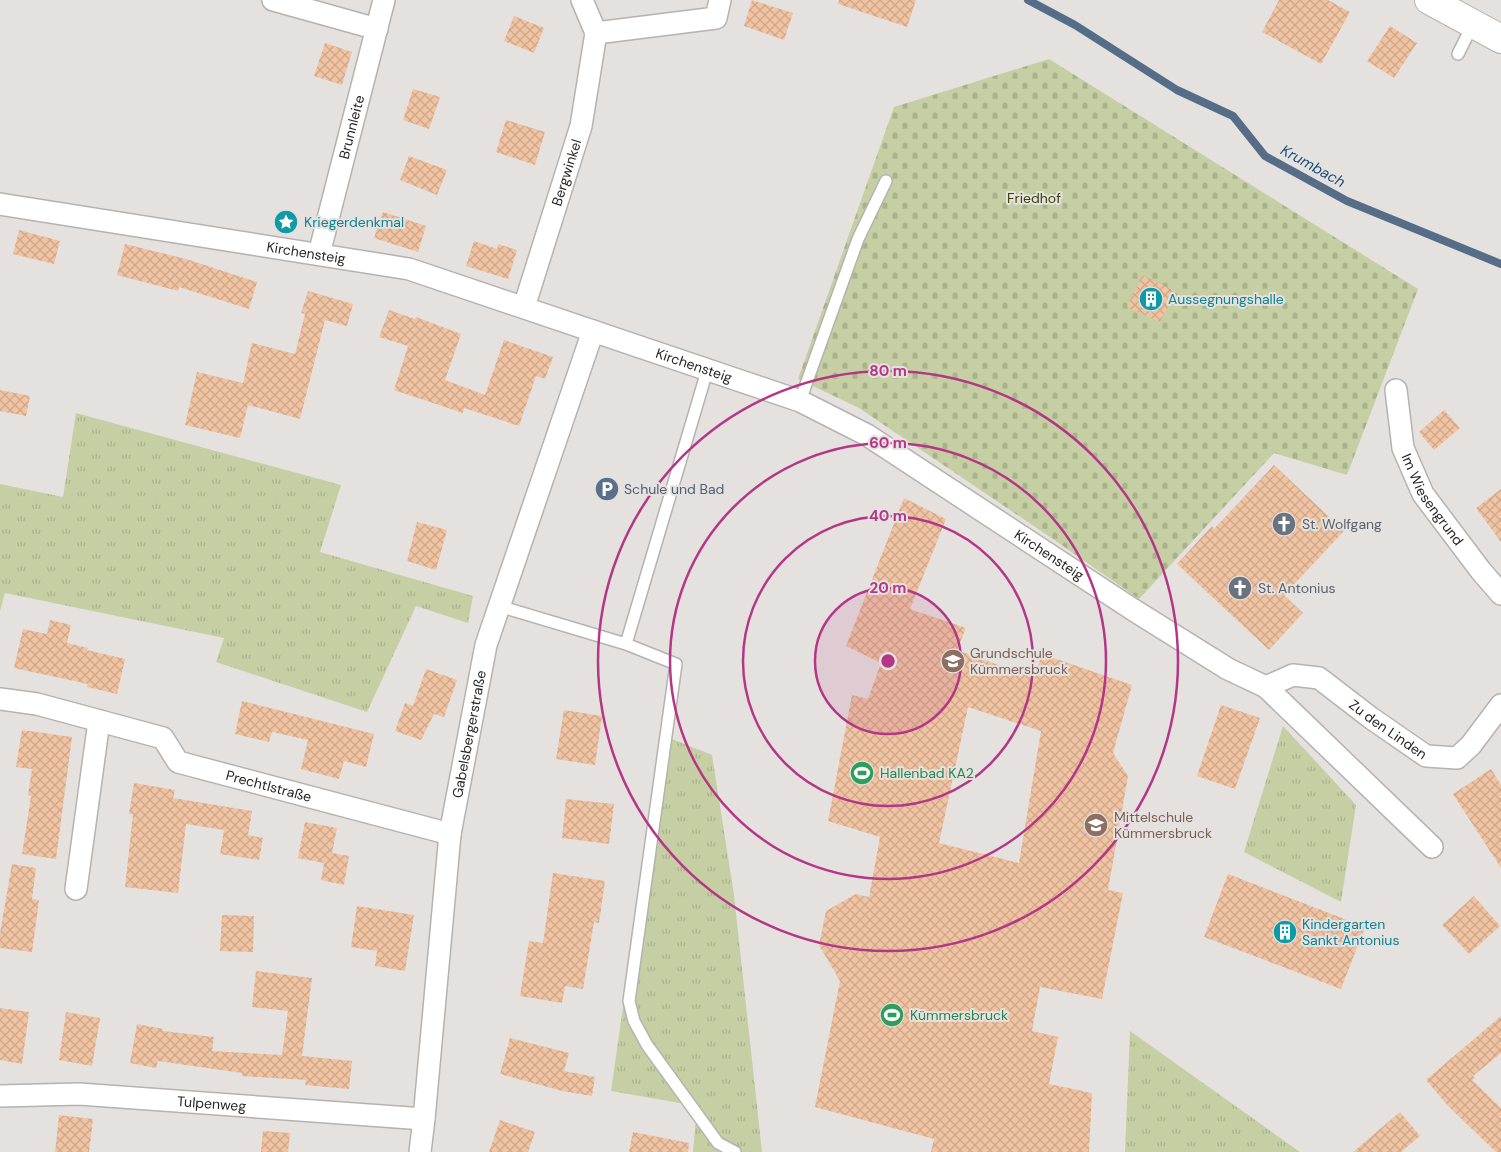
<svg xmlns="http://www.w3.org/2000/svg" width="1501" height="1152" font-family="'DM Sans',sans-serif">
<defs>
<pattern id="grass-tufts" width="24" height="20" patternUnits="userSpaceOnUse" patternTransform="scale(1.25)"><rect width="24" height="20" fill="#c5cfa3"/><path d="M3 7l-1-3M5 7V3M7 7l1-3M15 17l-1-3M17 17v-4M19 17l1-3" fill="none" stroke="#a9b28c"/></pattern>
<pattern id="cemetery-stones" width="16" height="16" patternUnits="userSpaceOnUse" patternTransform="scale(1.25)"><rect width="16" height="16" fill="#c5cfa3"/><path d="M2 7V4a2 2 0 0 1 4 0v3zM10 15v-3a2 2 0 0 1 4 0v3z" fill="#a9b28c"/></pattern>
<pattern id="building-cross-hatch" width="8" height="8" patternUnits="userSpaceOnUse" patternTransform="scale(1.25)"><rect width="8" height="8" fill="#f0c3a2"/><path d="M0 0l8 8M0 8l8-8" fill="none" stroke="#cea78b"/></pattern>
</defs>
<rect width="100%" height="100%" fill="#e5e1df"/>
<path fill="url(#grass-tufts)" d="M76 413 341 485 320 552 473 596 468 623 416 606 367 712 216 662 224 638 5 593 0 611V484L63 497Z
M1283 726 1356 805 1341 902 1244 852Z
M662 735 712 755 734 895 762 1152H693L697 1106 611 1091Z
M1130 1031 1300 1152H1125Z"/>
<path fill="url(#cemetery-stones)" d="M1049 59 1418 289 1347 475 1274 453 1139 599 1050 537 859 408 798 379 894 107Z"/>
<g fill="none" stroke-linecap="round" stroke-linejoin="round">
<path stroke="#566d87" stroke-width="8" d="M1028 0 1075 25 1177 90 1233 116 1265 156 1347 201 1501 264"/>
</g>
<path fill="url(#building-cross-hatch)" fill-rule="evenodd" d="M752 0 793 13 784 40 744 26Z
M839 0H916L907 27 838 4Z
M1279 0H1328L1350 12 1321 64 1262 32Z
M514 16 544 28 534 53 504 41Z
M1390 26 1417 43 1394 78 1367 61Z
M325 43 352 52 342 85 314 76Z
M413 89 440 97 429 129 403 120Z
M506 120 545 132 535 165 496 152Z
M409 156 447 170 437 195 400 180Z
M383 212 426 226 418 252 374 238Z
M19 230 60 241 54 264 13 254Z
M474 241 497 249 498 244 517 250 508 279 466 266Z
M125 244 186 259 257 282 249 309 179 287 178 291 117 275Z
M1142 275 1175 291 1160 322 1127 307Z
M308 291 353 304 347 326 325 320 300 419 248 405 240 438 185 425 197 372 243 383 252 343 295 354 305 314 301 313Z
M389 310 415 319 416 317 461 334 445 380 485 395 504 340 553 357 545 379 536 376 519 426 464 408 463 413 394 390 408 346 379 337Z
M0 390 30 396 26 416 0 411Z
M1444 410 1460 428 1434 450 1419 432Z
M1274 465 1344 531 1284 595 1303 613 1269 650 1177 564 1212 526 1214 529Z
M1501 489V542L1476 508Z
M904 498 946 519 910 609 966 628 957 650 1034 678 1042 654 1132 685 1113 753 1128 776 1108 890 1123 893 1102 999 1040 987 1032 1031 1058 1037 1049 1084 1092 1093 1089 1152H931L934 1139 815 1107 840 981 819 945 826 911 856 894 869 897 880 837 828 821 852 695 868 699 881 663 846 646ZM968 707 1041 731 1019 863 939 843Z
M417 522 447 530 436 570 407 561Z
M50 620 71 625 67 643 88 648 87 650 125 659 117 694 87 687 88 684 14 668 23 629 47 634Z
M426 669 457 680 444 717 434 714 421 740 395 731 405 703 413 706Z
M242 701 374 734 366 767 344 761 339 779 301 769 308 740 272 732 269 742 235 734Z
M1221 705 1260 718 1235 789 1197 776Z
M564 710 602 716 595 765 556 759Z
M22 730 72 737 56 859 22 854 31 796 28 795 32 769 16 767Z
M1491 769 1501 785V868L1453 794Z
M134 783 175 790 173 798 252 811 248 835 263 838 259 860 220 854 224 830 186 824 178 893 125 887 133 814H129Z
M566 799 614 804 609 844 562 838Z
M305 822 337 828 332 853 349 856 344 885 321 880 324 863 298 858Z
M12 864 36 868 32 899 39 900 32 952 0 948V933Z
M553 873 605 881 599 923 594 922 583 989 565 986 562 1003 520 996 529 941 543 943Z
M1228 874 1365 927 1341 989 1204 937Z
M1474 896 1500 926 1469 954 1442 925Z
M357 906 414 915 405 971 375 966 377 951 351 947Z
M222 915 254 916 253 952 220 951Z
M256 971 312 978 302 1056 352 1061 349 1089 305 1085 306 1080 242 1076V1073L158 1061 156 1068 130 1063 137 1024 163 1029V1031L214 1037 212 1051 282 1055 288 1011 252 1007Z
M0 1008 29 1012 22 1064 0 1060Z
M66 1012 100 1018 92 1066 59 1060Z
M1501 1016V1053L1473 1076 1475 1078 1472 1080 1501 1108V1152H1496L1449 1107 1426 1080Z
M510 1038 569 1053 564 1071 595 1077 592 1096 562 1091 500 1074Z
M1400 1112 1420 1136 1401 1152H1353Z
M59 1115 93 1119 89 1152H55Z
M500 1120 535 1132 528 1152H489Z
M263 1131 290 1133 288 1152H261Z
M633 1132 689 1143 688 1152H629Z"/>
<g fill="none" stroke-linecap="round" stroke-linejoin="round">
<g stroke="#b5b2af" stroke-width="14">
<path id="lane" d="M1458 54 1473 24
M800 401 858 239 886 181
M499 606 626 644 707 371
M626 644 676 664 629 1001 634 1021 647 1045 718 1143 735 1152"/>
</g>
<g stroke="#b5b2af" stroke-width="24">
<g id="street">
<path d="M273 0 377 29"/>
<path d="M596 33 716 18 720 0"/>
<path id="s1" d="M0 204 409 269 800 401 867 435 1132 609 1228 669 1266 687 1293 675 1319 678 1371 718 1426 756 1457 758 1471 745 1501 705"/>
<path id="s2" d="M319 254 384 0"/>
<path id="s3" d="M524 307 581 126 596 33 582 0"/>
<path id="s4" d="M1396 390 1403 448 1423 494 1481 571 1501 594"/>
<path d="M1266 687 1432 847"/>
<path id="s5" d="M0 699 37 704 163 738 178 762 450 834"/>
<path d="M76 889 99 721"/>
<path id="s6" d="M0 1096 79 1094 424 1119"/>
<path id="s7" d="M420 1152 424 1119 450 834 486 645 593 331"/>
</g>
</g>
<g stroke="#b5b2af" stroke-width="30">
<path id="secondary" d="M1429 0 1501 39"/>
</g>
<use href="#lane" stroke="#fff" stroke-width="11"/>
<use href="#street" stroke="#fff" stroke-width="21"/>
<use href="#secondary" stroke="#fff" stroke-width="28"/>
</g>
<circle cx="888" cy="661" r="73" fill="#b43787" fill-opacity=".12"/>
<g fill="none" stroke="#b43787" stroke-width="2.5">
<circle cx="888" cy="661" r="73"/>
<circle cx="888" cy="661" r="145"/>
<circle cx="888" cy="661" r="218"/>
<circle cx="888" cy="661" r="290"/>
</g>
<defs>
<g id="sight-disc" transform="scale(1.25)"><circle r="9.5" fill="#0f9aa8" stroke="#e5e1df"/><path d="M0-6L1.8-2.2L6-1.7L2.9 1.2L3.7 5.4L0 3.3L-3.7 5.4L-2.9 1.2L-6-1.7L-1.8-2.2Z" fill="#fff"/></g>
<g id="building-disc" transform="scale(1.25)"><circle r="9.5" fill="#0f9aa8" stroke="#e5e1df"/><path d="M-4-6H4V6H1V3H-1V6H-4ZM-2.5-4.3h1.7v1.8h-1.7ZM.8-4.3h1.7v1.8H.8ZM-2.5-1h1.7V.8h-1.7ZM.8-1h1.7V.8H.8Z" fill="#fff"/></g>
<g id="parking-disc" transform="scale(1.25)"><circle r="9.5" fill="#5c6f8a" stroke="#e5e1df"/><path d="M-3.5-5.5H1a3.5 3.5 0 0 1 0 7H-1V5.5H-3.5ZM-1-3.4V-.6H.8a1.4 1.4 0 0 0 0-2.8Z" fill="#fff"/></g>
<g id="church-disc" transform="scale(1.25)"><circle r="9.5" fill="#6b7280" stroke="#e5e1df"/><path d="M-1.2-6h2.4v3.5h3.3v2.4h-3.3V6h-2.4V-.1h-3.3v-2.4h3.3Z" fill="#fff"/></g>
<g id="school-disc" transform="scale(1.25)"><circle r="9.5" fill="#8d6e63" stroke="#e5e1df"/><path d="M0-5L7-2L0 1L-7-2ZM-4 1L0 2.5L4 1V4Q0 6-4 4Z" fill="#fff"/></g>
<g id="stadium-disc" transform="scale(1.25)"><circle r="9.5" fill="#2e9e5b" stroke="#e5e1df"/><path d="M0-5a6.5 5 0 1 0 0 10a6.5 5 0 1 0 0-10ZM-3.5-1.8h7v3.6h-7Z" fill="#fff"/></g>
</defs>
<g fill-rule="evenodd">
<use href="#sight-disc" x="286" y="222"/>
<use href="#building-disc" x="1151" y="299"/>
<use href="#parking-disc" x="607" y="489"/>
<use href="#church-disc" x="1284" y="524"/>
<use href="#church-disc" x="1240" y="588"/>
<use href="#school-disc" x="953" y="661"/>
<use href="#stadium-disc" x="862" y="773"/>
<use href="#school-disc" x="1096" y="825"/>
<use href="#building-disc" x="1285" y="932"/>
<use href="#stadium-disc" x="892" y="1015"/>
</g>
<g text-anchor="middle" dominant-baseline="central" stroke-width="4" stroke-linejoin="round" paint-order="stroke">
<g font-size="14" fill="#272524" stroke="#e5e1df">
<text stroke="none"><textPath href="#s2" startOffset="131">Brunnleite</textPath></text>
<text stroke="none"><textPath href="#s3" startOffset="141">Bergwinkel</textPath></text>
<text stroke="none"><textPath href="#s1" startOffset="310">Kirchensteig</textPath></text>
<text stroke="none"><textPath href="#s1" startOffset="715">Kirchensteig</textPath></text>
<text stroke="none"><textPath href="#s4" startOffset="118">Im Wiesengrund</textPath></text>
<text stroke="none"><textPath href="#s1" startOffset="1120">Kirchensteig</textPath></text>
<text stroke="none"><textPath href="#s1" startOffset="1516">Zu den Linden</textPath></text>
<text stroke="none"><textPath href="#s7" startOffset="421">Gabelsbergerstraße</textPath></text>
<text stroke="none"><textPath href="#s5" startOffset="290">Prechtlstraße</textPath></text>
<text stroke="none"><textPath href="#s6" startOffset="212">Tulpenweg</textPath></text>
</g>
<g font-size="14" fill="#384005" stroke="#e5e1df">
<text x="1034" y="198">Friedhof</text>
</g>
<g font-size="14" fill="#0d838f" stroke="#e5e1df" text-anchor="start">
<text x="304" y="222">Kriegerdenkmal</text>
<text x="1168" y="299">Aussegnungshalle</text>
<text x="1302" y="924">Kindergarten<tspan x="1302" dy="16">Sankt Antonius</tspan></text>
</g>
<g font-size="14" fill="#4e5e75" stroke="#e5e1df" text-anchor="start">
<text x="624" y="489">Schule und Bad</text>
</g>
<g font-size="14" fill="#5b616d" stroke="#e5e1df" text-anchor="start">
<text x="1302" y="524">St. Wolfgang</text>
<text x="1258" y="588">St. Antonius</text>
</g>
<g font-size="14" fill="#785e54" stroke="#e5e1df" text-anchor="start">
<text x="970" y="653">Grundschule<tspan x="970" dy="16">Kümmersbruck</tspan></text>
<text x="1114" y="817">Mittelschule<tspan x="1114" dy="16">Kümmersbruck</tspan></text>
</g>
<g font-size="14" fill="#27864d" stroke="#e5e1df" text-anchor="start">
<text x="880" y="773">Hallenbad KA2</text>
<text x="910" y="1015">Kümmersbruck</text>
</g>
<g font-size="15" font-style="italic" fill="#1a4e7e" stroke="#e5e1df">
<text transform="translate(1313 166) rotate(29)">Krumbach</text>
</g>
</g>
<circle cx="888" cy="661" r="8" fill="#b43787" stroke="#e5e1df" stroke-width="2.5"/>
<g font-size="15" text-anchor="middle" font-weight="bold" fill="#b43787" stroke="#e5e1df" stroke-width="4" stroke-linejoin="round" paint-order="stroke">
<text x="888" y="376">80 m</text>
<text x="888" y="448">60 m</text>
<text x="888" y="521">40 m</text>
<text x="888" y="593">20 m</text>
</g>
</svg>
